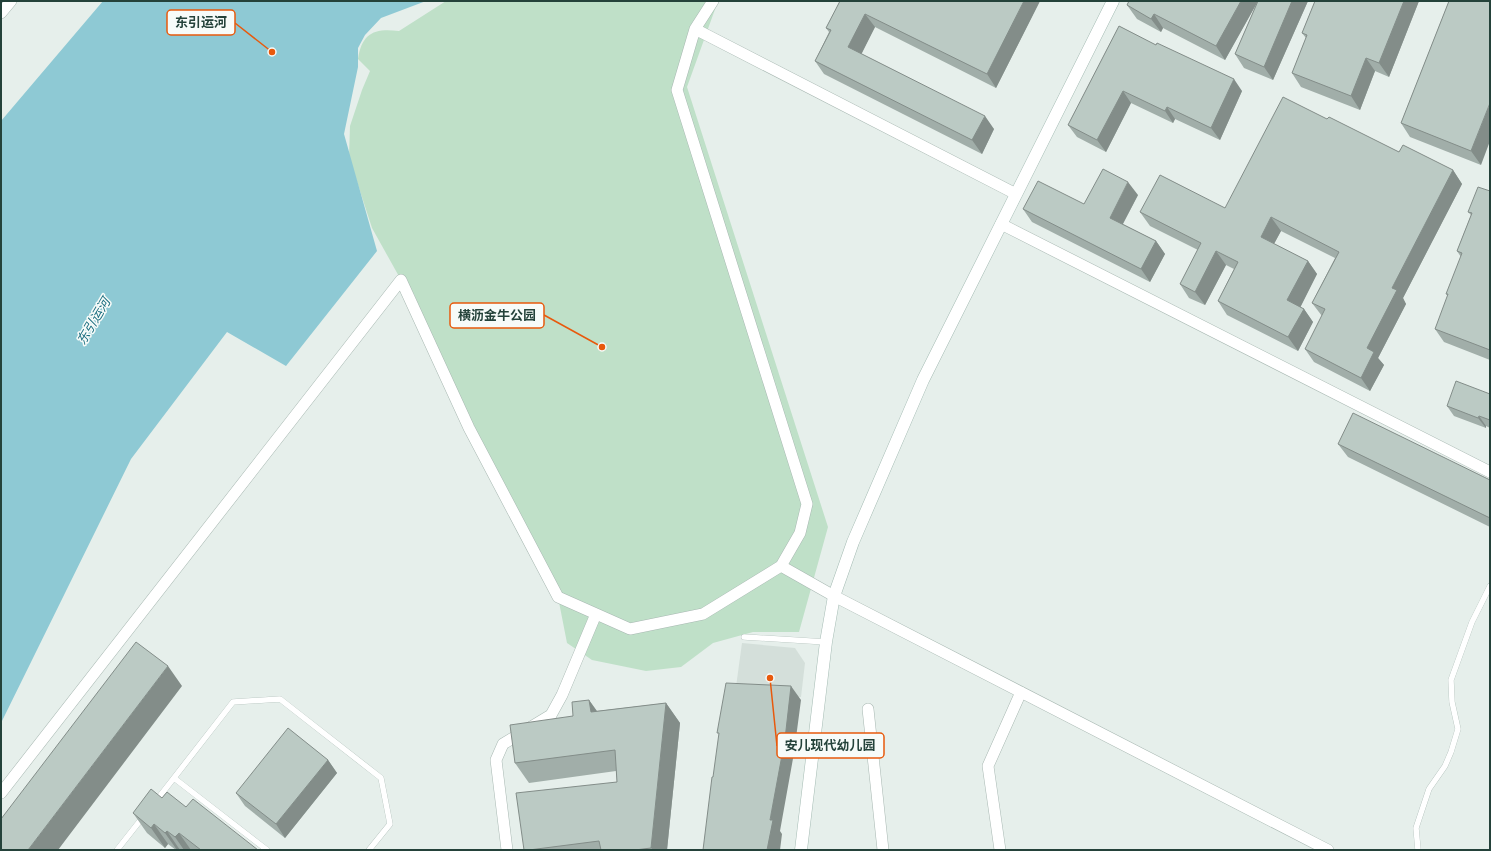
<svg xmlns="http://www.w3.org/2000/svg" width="1491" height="851" font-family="Mulish,'Noto Sans SC',sans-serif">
<rect width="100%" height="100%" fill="#e6efeb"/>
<path fill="#d4dfda" d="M742 643 795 648 805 663 801 697 735 694Z"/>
<path fill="#bfe0c8" d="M446 1H718L687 87 828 527 799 632H753L713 643 681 667 646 671 592 660 567 643 558 597 456 399 414 294 401 280 372 228 349 157 350 126 362 90 370 71 358 59C362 33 374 28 399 31Z"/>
<path fill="#8ec9d4" d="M103 1H426L381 18 365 35 358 48V67L344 134 377 251 286 366 227 332 131 459 1 723V121Z"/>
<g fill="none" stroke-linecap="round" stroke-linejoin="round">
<g stroke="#a8b8b2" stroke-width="6">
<path id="lane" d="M744 637 826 642
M174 778 267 850
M156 801 233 702 280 699 381 778 390 824 369 850
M117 850 143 817
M1418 850 1416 828 1429 789 1445 766 1451 752 1458 729 1452 702 1451 680 1472 622 1490 586"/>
</g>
<g stroke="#a8b8b2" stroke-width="12">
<path id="street" d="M1 13 11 1
M695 29 1016 194
M1001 224 1490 472
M781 566 834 596 1328 850
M868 709 883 850
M1 793 401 280 469 428 558 597 630 629 703 614 781 566 800 533 807 504 677 90 695 29 713 1
M507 850 496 760 503 744 551 715 562 695 596 614
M1000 850 988 766 1021 692"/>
</g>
<g stroke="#a4bbb3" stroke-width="13">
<path id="secondary" d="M801 850 826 642 834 596 853 542 923 380 1113 1"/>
</g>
<use href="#lane" stroke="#fff" stroke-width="5.5"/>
<use href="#street" stroke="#fff" stroke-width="11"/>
<use href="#secondary" stroke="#fff" stroke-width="12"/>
</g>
<path fill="#a1aea9" d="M840 1H1040L996 88 875 27 861 54 994 129 982 154 824 74 815 61 829 32 826 28Z
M1129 1H1308L1273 80 1244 68 1235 54 1257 3 1225 60 1163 28 1161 32 1137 19 1127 5Z
M1315 1H1419L1389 77 1375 71 1360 110 1301 87 1292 73 1306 38 1302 33Z
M1449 1 1481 165 1410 137 1401 123Z
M1119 26 1242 91 1220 140 1175 119 1173 123 1131 103 1106 152 1077 137 1068 125Z
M1327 119 1399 152 1453 170 1462 184 1403 298 1406 304 1378 358 1384 365 1370 391 1314 362 1305 349 1322 316 1312 303 1335 258 1281 231 1274 244 1308 261 1317 274 1300 307 1304 309 1313 322 1298 351 1227 315 1218 301 1234 269 1226 265 1205 305 1189 298 1180 284 1198 250 1150 226 1140 212 1225 208Z
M1490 191V360L1444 342 1435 329 1448 296 1446 294 1461 257 1457 251 1471 215 1468 212Z
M1138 195 1123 224 1156 241 1165 254 1150 282 1032 222 1023 209 1084 204Z
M1490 394V428L1486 426V428L1454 416 1447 406Z
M1338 444 1490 480V527L1348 457Z
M589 700 597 711 666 703 680 723 667 850H524L617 782 616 771 529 783 515 763 573 716Z
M328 760 337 773 285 838 245 806 236 793Z
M162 798 186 807 258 850H176L168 844 165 848 147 833 133 813Z"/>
<path fill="#838d89" d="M1024 1H1040L996 88 987 74Z
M1241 1H1258L1225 60 1216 46Z
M1292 1H1308L1273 80 1264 67Z
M1404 1H1419L1389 77 1379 63Z
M865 14 875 27 858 61 848 47Z
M1154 14 1163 28 1161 32 1151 19Z
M1366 58 1375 71 1360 110 1351 96Z
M1234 79 1242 91 1220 140 1211 128Z
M1123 91 1131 103 1106 152 1097 140Z
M1490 103V141L1481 165 1471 151Z
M1167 107 1175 119 1173 123 1165 111Z
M985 116 994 129 982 154 972 140Z
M1453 170 1462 184 1403 298 1406 304 1378 358 1384 365 1370 391 1361 378 1367 348 1392 288Z
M1128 182 1138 195 1119 231 1110 218Z
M1271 217 1281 231 1270 251 1261 237Z
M1156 241 1165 254 1150 282 1141 269Z
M1216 251 1226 265 1205 305 1195 292Z
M1308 261 1317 274 1297 314 1287 300Z
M1304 309 1313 322 1298 351 1288 337Z
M1479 416 1486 426V428L1478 418Z
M168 666 182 686 58 850H28Z
M791 686 801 700 794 753 780 831 782 834 780 850H767L770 820Z
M589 700 603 720 591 712Z
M666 703 680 723 667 850H653L651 848Z
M328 760 337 773 285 838 276 824Z
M154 824 168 844 165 848 151 828Z
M167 831 180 850H177L165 833Z
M179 833 191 850H184L175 837Z"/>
<path fill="#bbcac4" stroke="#838d89" d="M840 1H1024L987 74 865 14 848 47 985 116 972 140 815 61 831 30 826 28Z
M1129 1H1241L1216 46 1154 14 1151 19 1127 5Z
M1258 1H1292L1264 67 1235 54Z
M1315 1H1404L1379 63 1366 58 1351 96 1292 73 1307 35 1302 33Z
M1449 1H1490V103L1471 151 1401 123Z
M1119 26 1156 45 1157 43 1234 79 1211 128 1167 107 1165 111 1123 91 1097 140 1068 125Z
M1283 97 1327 119 1329 117 1399 152 1403 145 1453 170 1392 288 1397 290 1367 348 1374 352 1361 378 1305 349 1325 309 1312 303 1339 252 1271 217 1261 237 1308 261 1287 300 1304 309 1288 337 1218 301 1238 262 1216 251 1195 292 1180 284 1201 243 1140 212 1160 175 1225 208Z
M1103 169 1128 182 1110 218 1156 241 1141 269 1023 209 1038 181 1084 204Z
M1478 187 1490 191V350L1435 329 1448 294H1446L1462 253 1457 251 1472 213 1468 212Z
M1456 381 1490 394V420L1479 416 1478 418 1447 406Z
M1353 413 1490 480V518L1338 444Z
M136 642 168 666 28 850H1V819Z
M726 683 791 686 785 739 770 820H773L767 850H703L712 777H713L719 733H717Z
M589 700 591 712 666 703 651 848 635 850H601L599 841 529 850H524L516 793 617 782 615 750 515 763 510 725 573 716 572 702Z
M288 728 328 760 276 824 236 793Z
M151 789 162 798 167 792 186 807 193 799 258 850H201L179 833 175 837 167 831 165 833 154 824 151 828 133 813Z"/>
<g text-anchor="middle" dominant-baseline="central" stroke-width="3" stroke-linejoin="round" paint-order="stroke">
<g font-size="13" font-style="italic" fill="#1c6f80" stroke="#f7fbf9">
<text transform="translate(93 321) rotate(-59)">东引运河</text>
</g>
</g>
<path fill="none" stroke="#e8590c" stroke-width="1.5" d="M272 52L235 23M602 347L544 315M770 678L777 746"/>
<g fill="#e8590c" stroke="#f7fbf9" stroke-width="1.5">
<circle cx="272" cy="52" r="4"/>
<circle cx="602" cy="347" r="4"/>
<circle cx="770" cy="678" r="4"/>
</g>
<g fill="#f7fbf9" stroke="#e8590c" stroke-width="1.5">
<rect x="167" y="10" width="68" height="25" rx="4"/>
<rect x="450" y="303" width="94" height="25" rx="4"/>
<rect x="777" y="733" width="107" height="25" rx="4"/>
</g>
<g font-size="13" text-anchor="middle" font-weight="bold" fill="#24423a">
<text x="201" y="27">东引运河</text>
<text x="497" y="320">横沥金牛公园</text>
<text x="830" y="750">安儿现代幼儿园</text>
</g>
<rect width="1491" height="851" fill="none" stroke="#24423a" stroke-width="4"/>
</svg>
